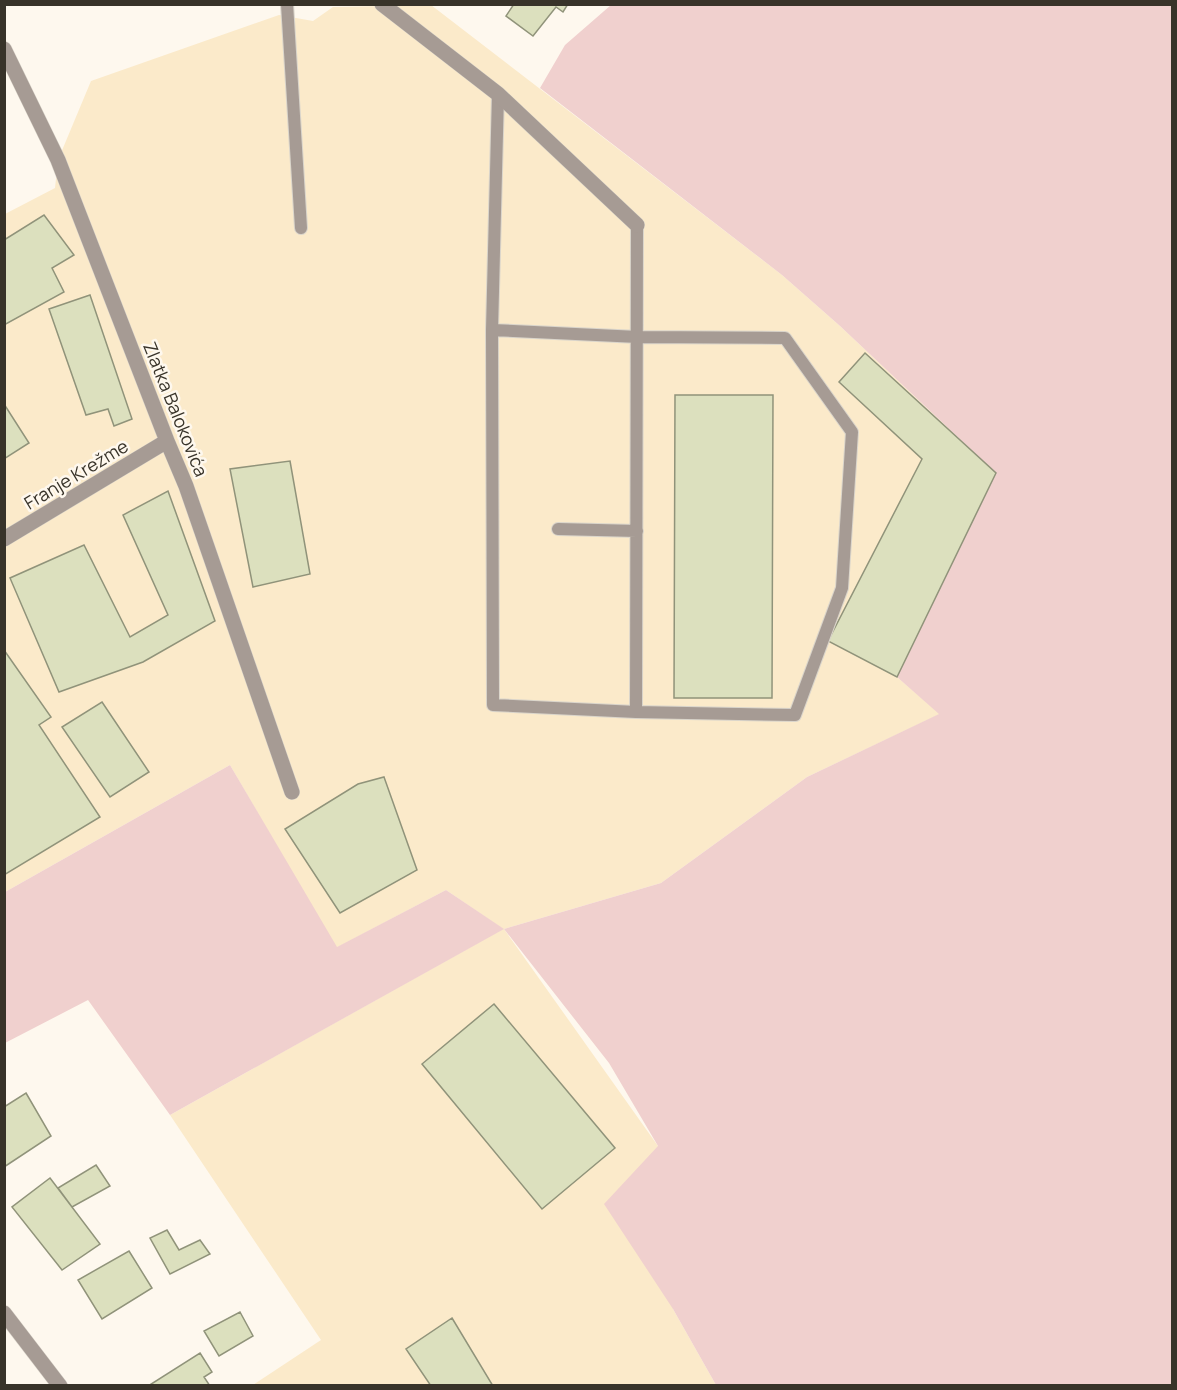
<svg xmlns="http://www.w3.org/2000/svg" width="1177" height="1390" font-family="Manrope,sans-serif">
<rect width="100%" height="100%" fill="#fef8ee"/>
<path fill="#fbeaca" d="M431 5 782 275 840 326 996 473 897 677 940 714 807 777 661 883 504 929 658 1146 673 1309 716 1385H253L321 1340 170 1115 503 929 446 890 336 948 230 765 5 892V214L55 188 58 160 91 81 279 15 313 21 333 7Z"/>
<path fill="#f0d0ce" d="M611 5H1172V1385H716L673 1309 604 1204 658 1146 609 1063 504 929 170 1115 88 1000 5 1043V892L230 765 337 947 446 890 504 929 661 883 807 777 939 714 897 677 996 473 840 326 782 275 540 88 565 45Z"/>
<path fill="#dce0be" stroke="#90937a" stroke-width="1.5" d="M514 4H568L563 12 556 7 533 36 506 16Z
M44 215 74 255 52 268 64 292 4 325V240Z
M90 295 132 419 114 426 108 409 86 415 49 309Z
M865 353 996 473 897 677 828 641 922 459 839 382Z
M675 395H773L772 698H674Z
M4 404 29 443 4 459Z
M290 461 310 574 253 587 230 469Z
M168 491 215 621 143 662 59 692 10 578 84 545 130 637 168 615 123 515Z
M4 650 51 717 39 725 100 817 4 875Z
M102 702 149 772 110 797 62 727Z
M384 777 417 870 340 913 285 829 358 784Z
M494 1004 615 1148 542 1209 422 1064Z
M26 1093 51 1136 4 1167V1107Z
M96 1165 110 1186 72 1207 58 1188Z
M50 1178 100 1244 62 1270 12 1207Z
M167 1230 179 1250 200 1240 210 1254 170 1274 150 1238Z
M129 1251 152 1288 102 1319 78 1280Z
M240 1312 253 1336 219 1356 204 1331Z
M452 1318 493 1386H431L406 1349Z
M200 1353 212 1372 204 1377 210 1386H148Z"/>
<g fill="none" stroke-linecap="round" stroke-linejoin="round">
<g stroke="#dad5cb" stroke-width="14">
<path id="service" d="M287 4 301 228
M492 330 638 337 785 338 852 432 842 588 795 715 636 712 493 705 492 330 498 94
M558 529 637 531
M636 712 637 225"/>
</g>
<g stroke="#dad5cb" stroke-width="16">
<path id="minor" d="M382 4 498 94 637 225
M4 49 58 160 167 441 186 486 292 792
M4 539 167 441
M4 1313 60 1386"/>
</g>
<use href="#service" stroke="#a69b94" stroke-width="12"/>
<use href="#minor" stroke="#a69b94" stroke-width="15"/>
</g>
<g text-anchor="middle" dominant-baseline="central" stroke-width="5" stroke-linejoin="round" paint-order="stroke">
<g font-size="18" fill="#383329" stroke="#fef8ee">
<text transform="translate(176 409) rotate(68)">Zlatka Balokovića</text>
<text transform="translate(76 474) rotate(-31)">Franje Krežme</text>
</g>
</g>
<rect width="1177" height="1390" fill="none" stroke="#383329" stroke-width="12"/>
</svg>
